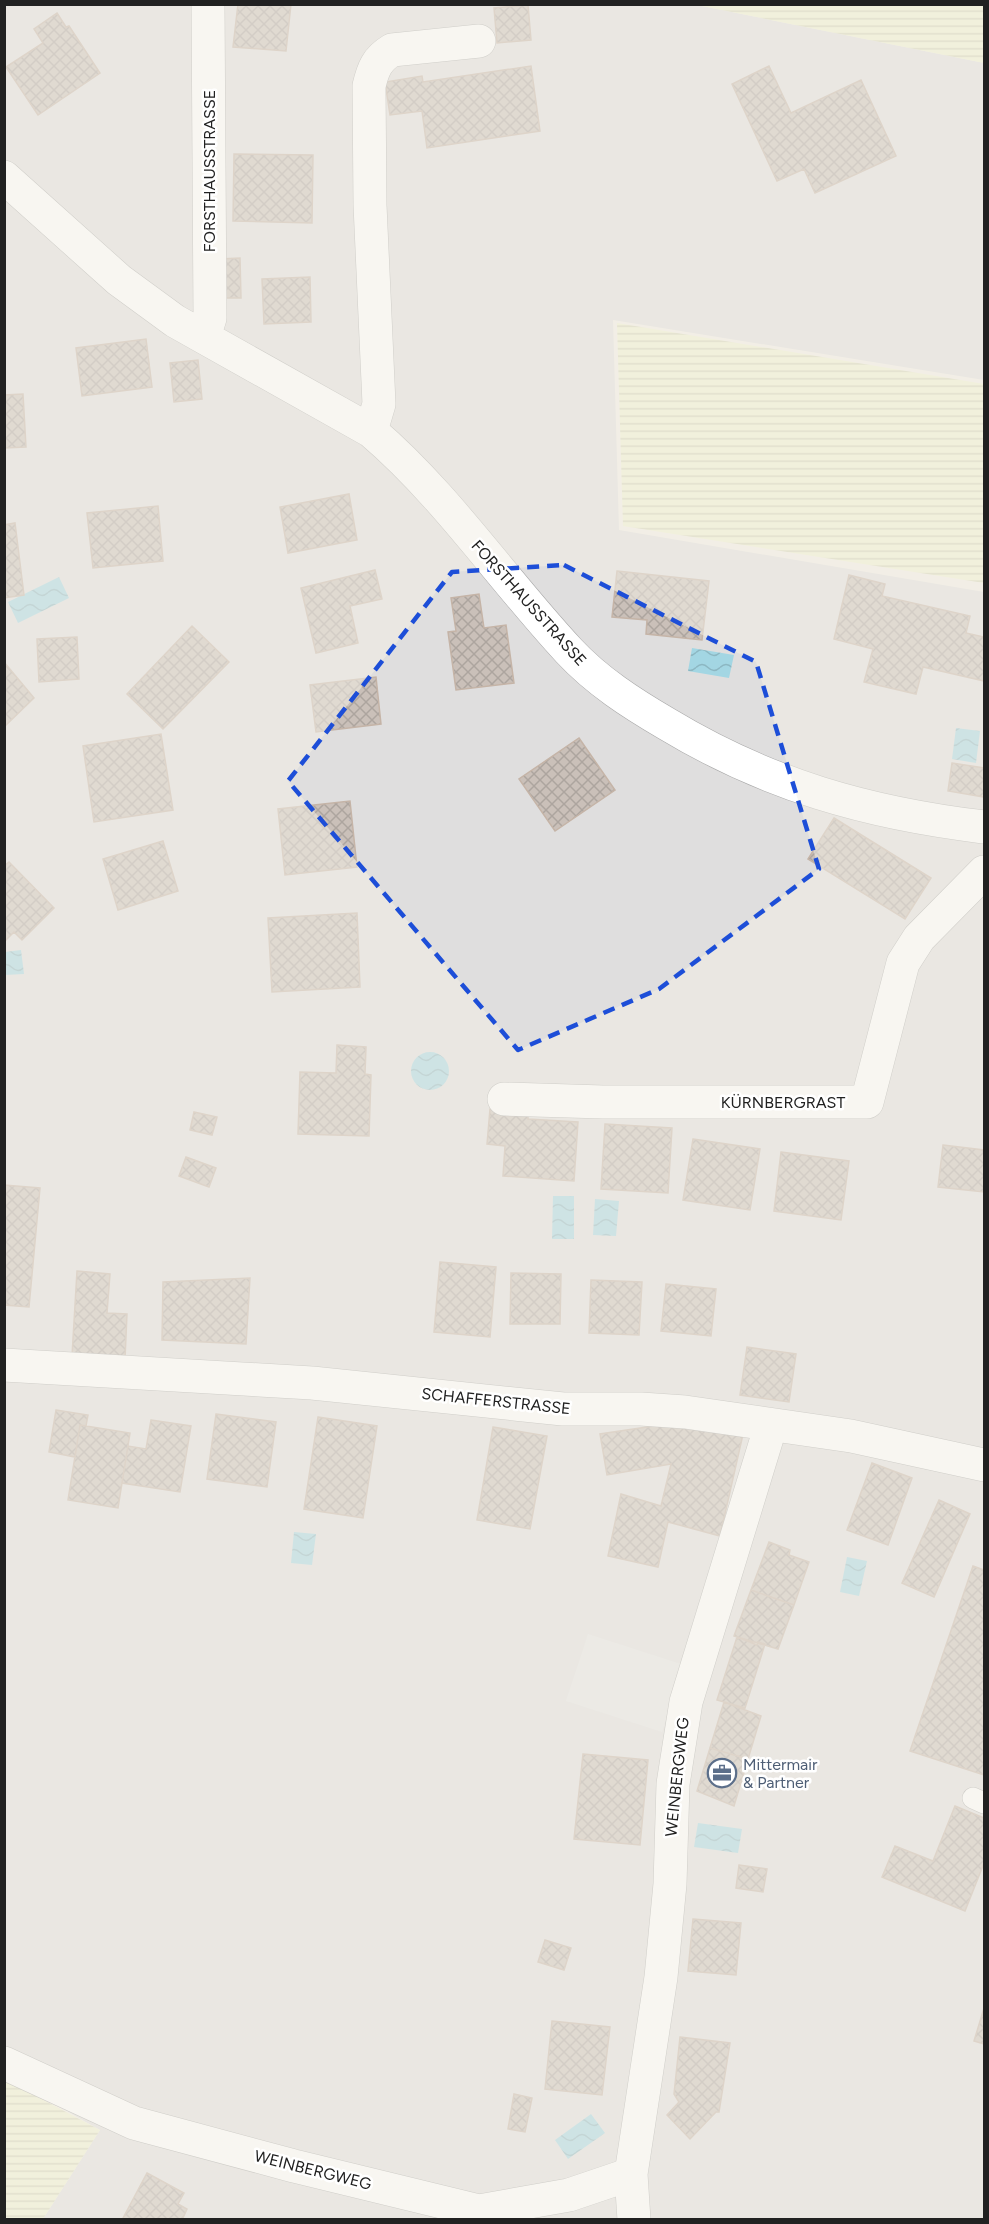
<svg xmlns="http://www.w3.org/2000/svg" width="989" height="2224" font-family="Figtree,sans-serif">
<defs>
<pattern id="farmland-rules" width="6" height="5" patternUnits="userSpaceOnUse" patternTransform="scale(1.5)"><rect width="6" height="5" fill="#f0f2d0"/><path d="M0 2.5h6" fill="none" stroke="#cecfb2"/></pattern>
<pattern id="water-waves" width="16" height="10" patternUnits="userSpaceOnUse" patternTransform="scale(1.5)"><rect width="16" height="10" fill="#a3d6e3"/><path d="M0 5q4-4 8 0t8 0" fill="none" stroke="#8cb7c2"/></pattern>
<pattern id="building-cross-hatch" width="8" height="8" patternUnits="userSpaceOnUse" patternTransform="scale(1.5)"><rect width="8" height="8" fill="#cac0b9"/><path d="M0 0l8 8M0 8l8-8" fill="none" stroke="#ada59f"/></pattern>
</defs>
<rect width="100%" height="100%" fill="#f2eee6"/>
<path fill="#dfdede" d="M5 5H697L984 63V380L613 320 619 530 984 592V2219H43L100 2130 5 2076Z"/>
<path fill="url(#farmland-rules)" d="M697 5H984V63Z
M617 323 984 384V583L623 526Z
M4 2079 100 2130 43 2219H5Z"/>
<path fill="#e5e5e5" d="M588 1634 684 1665 662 1732 566 1701Z"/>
<path fill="url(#water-waves)" d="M59 577 69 598 18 623 8 602Z
M692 648 734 655 729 678 688 671Z
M956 728 980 731 976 763 952 759Z
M21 950 24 974 5 975V952Z
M411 1071a19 19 0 1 1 38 0a19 19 0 1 1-38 0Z
M553 1196H574V1239H552Z
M595 1199 619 1201 616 1236 593 1235Z
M294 1532 316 1534 312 1565 291 1563Z
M847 1557 867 1561 859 1596 840 1592Z
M698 1823 742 1829 738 1853 694 1847Z
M591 2114 605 2133 568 2159 555 2140Z"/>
<path fill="url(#building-cross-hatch)" stroke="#c5b4a7" stroke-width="1.5" d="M238 4H291L286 51 233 47Z
M528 5 531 40 497 43 494 8Z
M57 13 66 27 69 26 100 73 38 115 6 67 43 43 34 29Z
M531 66 540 131 427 148 422 111 390 115 385 82 422 76 423 82Z
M769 66 791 113 861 80 896 156 815 193 804 169 777 181 732 84Z
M234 154 313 155 312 223 233 221Z
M240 258 241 298H220L219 259Z
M310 277 311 322 264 324 262 279Z
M146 339 152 387 82 396 76 348Z
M198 360 202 399 174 402 170 363Z
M23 394 26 447 4 448V395Z
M349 494 357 540 288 553 280 507Z
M158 506 163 561 93 568 87 513Z
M15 523 24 595 4 598V525Z
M375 570 382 599 350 606 358 643 316 653 301 588Z
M617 571 709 581 702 640 646 634 647 620 612 617Z
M849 575 885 584 882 596 970 616 966 633 984 637V681L923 667 916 694 864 682 873 649 834 639Z
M479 594 484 628 506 625 514 683 456 690 448 632 456 631 451 598Z
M192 626 229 662 163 729 127 694Z
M77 637 79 679 39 682 37 639Z
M4 662 34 698 4 727Z
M376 677 381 724 316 732 310 685Z
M161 734 173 810 94 822 83 746Z
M579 738 615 790 555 831 519 779Z
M952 763 984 768V797L948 791Z
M350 801 357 867 285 875 278 809Z
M834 818 931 878 905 919 808 859Z
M163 841 178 891 118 910 103 859Z
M9 862 54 908 22 940 14 932 4 942V866Z
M357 913 360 987 272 992 268 918Z
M337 1045 366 1047 365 1074 371 1075 369 1136 298 1134 300 1072 336 1073Z
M490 1109 528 1111V1119L578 1122 574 1181 503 1176 505 1146 487 1144Z
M194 1112 217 1117 212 1135 190 1130Z
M605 1124 672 1128 668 1193 601 1189Z
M693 1139 760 1149 750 1210 683 1200Z
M943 1145 984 1150V1192L938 1187Z
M781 1152 849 1161 841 1220 774 1211Z
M186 1157 216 1168 209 1187 179 1176Z
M4 1185 40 1188 29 1307 4 1305Z
M440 1262 496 1267 490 1337 434 1332Z
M77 1271 110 1274 107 1313 127 1314 125 1359 72 1356Z
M511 1273 561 1274 560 1324H510Z
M250 1278 246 1344 162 1340 163 1282Z
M591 1280 642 1282 639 1335 589 1333Z
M666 1284 716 1289 711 1336 661 1331Z
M747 1347 796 1354 789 1402 740 1395Z
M56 1410 88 1415 86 1426 80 1425 75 1457 49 1452Z
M216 1414 276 1422 267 1487 207 1479Z
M318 1417 377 1426 363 1518 304 1509Z
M151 1420 191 1426 180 1492 122 1483 128 1446 146 1449Z
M681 1422 744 1430 720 1536 668 1522 658 1567 608 1556 621 1494 661 1506 671 1464 607 1475 600 1434Z
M80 1425 130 1433 118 1508 68 1500Z
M493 1427 547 1436 530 1529 477 1520Z
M872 1463 912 1478 888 1545 847 1530Z
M939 1500 970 1514 934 1597 902 1583Z
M769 1542 790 1550 789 1555 809 1562 794 1605 751 1590Z
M973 1566 984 1570V1712L982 1719H984V1775L910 1751Z
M751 1590 794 1605 778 1649 734 1636Z
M737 1637 757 1645 758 1642 765 1644 745 1708 717 1700Z
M724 1702 761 1716 748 1759 710 1748Z
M710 1748 748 1759 734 1806 697 1791Z
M583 1754 648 1760 640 1845 574 1839Z
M955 1806 984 1818V1863L965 1911 882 1877 895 1846 933 1861Z
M739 1865 767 1869 763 1892 736 1888Z
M693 1919 741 1923 736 1975 688 1971Z
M545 1940 571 1948 564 1970 538 1962Z
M984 2008V2044L974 2041Z
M552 2021 610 2027 602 2095 545 2089Z
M680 2037 730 2043 719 2112H716L690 2139 667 2115 679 2102 674 2094Z
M514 2094 532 2098 525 2132 508 2129Z
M147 2173 184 2193 178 2204 187 2209 182 2220H122Z"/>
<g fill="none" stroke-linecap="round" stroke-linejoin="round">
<g stroke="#a8a8a8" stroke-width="22">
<path id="lane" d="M973 1798 984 1803"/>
</g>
<g stroke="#a8a8a8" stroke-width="34">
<path id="street" d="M4 177 119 280 175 321 371 431C446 495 502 579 569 651 597 681 631 703 667 724 768 785 868 813 984 827
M204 337 210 318 208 4
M371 431 379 404 370 205 369 86C373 69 377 59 392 50L479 41
M504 1099 603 1102H867L903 963 919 938 984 872
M4 1365 312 1383 563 1409H641L685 1412 851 1436 984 1465
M4 2063 134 2123 294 2166 479 2211 569 2195 631 2174
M634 2220 631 2174 661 1977 670 1884 673 1784 686 1702 771 1425"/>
</g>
<use href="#lane" stroke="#fff" stroke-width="21"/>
<use href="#street" stroke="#fff" stroke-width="33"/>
</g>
<path d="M0 0H989V2224H0ZM564 565 756 662 819 869 659 989 518 1050 288 781 452 572Z" fill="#f2eee6" fill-opacity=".55" fill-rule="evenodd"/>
<path fill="none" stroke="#1d4ed8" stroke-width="4.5" stroke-dasharray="12 8" stroke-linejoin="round" d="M564 565 756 662 819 869 659 989 518 1050 288 781 452 572Z"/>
<defs>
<g id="office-ring" transform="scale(1.5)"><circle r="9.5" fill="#fff" stroke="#5c6f8a" stroke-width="1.5"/><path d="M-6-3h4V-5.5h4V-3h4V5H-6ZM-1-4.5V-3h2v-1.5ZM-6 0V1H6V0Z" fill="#5c6f8a"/></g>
</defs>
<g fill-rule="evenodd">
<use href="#office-ring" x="722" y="1773"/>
</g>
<g text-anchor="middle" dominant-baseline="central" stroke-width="5" stroke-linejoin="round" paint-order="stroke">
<g font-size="16" fill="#212121" stroke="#fff">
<text transform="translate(209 171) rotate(-90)">FORSTHAUSSTRASSE</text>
<text transform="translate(529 603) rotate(48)">FORSTHAUSSTRASSE</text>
<text x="783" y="1102">KÜRNBERGRAST</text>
<text transform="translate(496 1401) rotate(6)">SCHAFFERSTRASSE</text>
<text transform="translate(677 1777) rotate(-84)">WEINBERGWEG</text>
<text transform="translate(313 2170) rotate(14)">WEINBERGWEG</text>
</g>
<g font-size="16" fill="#4e5e75" stroke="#fff" text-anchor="start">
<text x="743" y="1764">Mittermair<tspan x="743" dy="18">&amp; Partner</tspan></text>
</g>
</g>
<rect width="989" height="2224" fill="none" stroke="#212121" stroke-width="12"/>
</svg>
